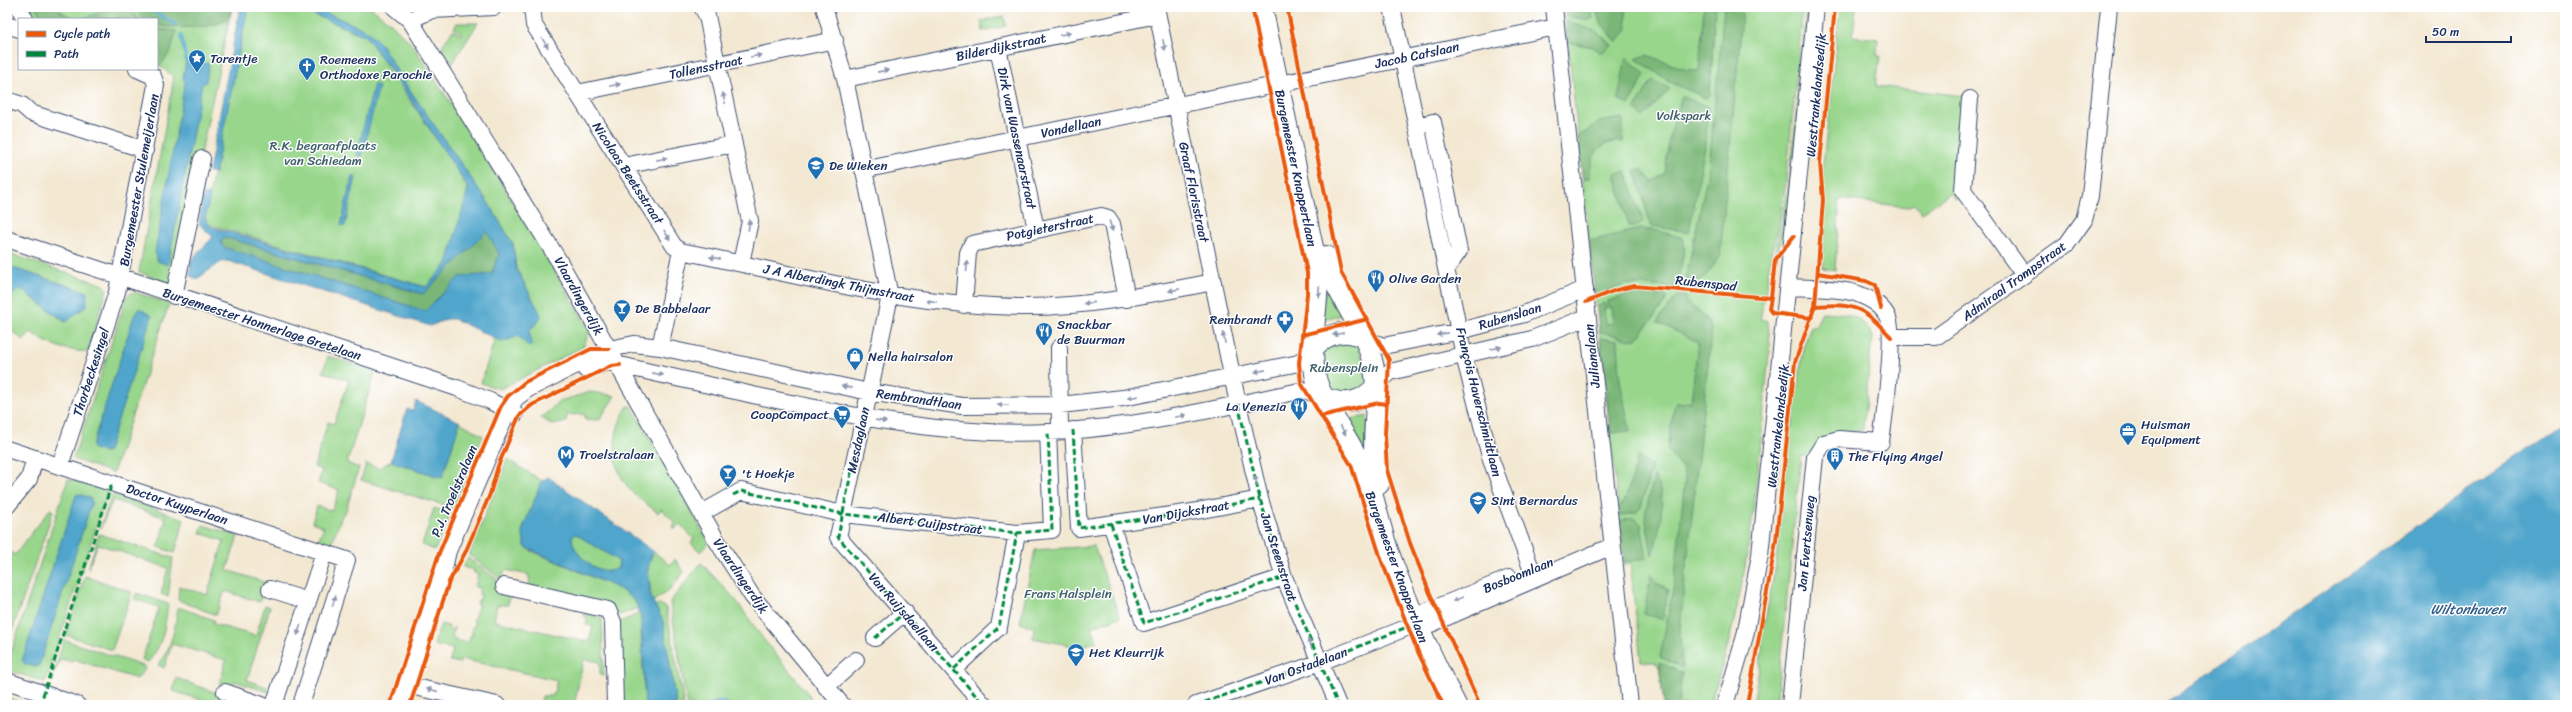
<svg xmlns="http://www.w3.org/2000/svg" width="2572" height="712" font-family="Sriracha,sans-serif">
<rect width="100%" height="100%" fill="#fff"/>
<filter id="ink" filterUnits="userSpaceOnUse"><feTurbulence type="fractalNoise" baseFrequency=".025" numOctaves="2"/><feDisplacementMap in="SourceGraphic" scale="8" xChannelSelector="R" yChannelSelector="G"/><feConvolveMatrix kernelMatrix="1 2 1 2 8 2 1 2 1" color-interpolation-filters="sRGB"/></filter>
<filter id="wash" filterUnits="userSpaceOnUse"><feTurbulence type="fractalNoise" baseFrequency=".012" numOctaves="4" result="noise"/><feDisplacementMap in="SourceGraphic" scale="16" xChannelSelector="R" yChannelSelector="G"/><feGaussianBlur stdDeviation="0.9" result="paint"/><feColorMatrix in="noise" values="0 0 0 0 0 0 0 0 0 0 0 0 0 0 0 0 0 1.4 0 .05"/><feComposite in="paint" operator="in"/></filter>
<g filter="url(#wash)">
<rect width="100%" height="100%" fill="#f3e8d2"/>
<path fill="#98d68b" stroke="#5a8274" d="M27 7H232L173 285 139 272 174 77 157 64V19H37Z
M248 7H296L366 36 456 168 468 190 447 264 426 287 207 224 205 216Z
M312 7H370L392 24 414 47 480 148 582 317 590 331 583 347 500 389 481 383 495 338 503 342 518 336 529 347V330L539 321 541 315 516 268 513 244 489 204 400 76 381 44 366 30Z
M1564 7H1803L1786 182 1778 229 1771 253 1766 295H1763L1761 319 1768 321 1770 344C1758 466 1752 589 1709 705H1664L1659 667 1655 662H1641L1630 564 1625 565 1624 562Z
M1807 7H1810L1790 210 1783 238 1774 258 1789 186Z
M1840 7H1856L1853 36 1878 39 1877 55 1880 56 1876 86 1965 96 1956 192 1958 198 1955 199 1950 193 1922 213 1914 204 1907 207 1840 199 1835 270 1823 268V166Z
M1004 16 1006 26 983 31 981 21Z
M457 23H478L452 64 442 46 453 30 461 35 462 33 454 28Z
M7 253 104 285 107 289 88 352C64 350 49 346 31 332L23 340 7 327V302L19 288 65 322 84 308 87 292 7 266Z
M1325 282 1343 315 1323 319Z
M134 292 169 304 113 473 73 459 127 296Z
M1822 312C1843 313 1865 315 1872 337L1863 429 1858 432C1837 429 1824 445 1809 457L1801 456 1776 705H1753L1763 645H1760L1775 570 1785 475 1804 344 1811 327H1815Z
M1356 337 1370 382 1342 399 1324 388 1323 344Z
M328 356 375 372 347 463 359 468 345 513H343L330 547 318 541 324 527 312 522 317 506 332 511 339 490 318 483 322 470 314 467 328 422 334 424 349 380 323 372Z
M590 392 615 396 599 420 585 419V414L567 415 566 422 553 425 541 418 560 401Z
M628 406 632 407 709 543 700 552 691 543 694 539 680 524 675 529 673 527 675 522 661 509 658 513C650 506 641 501 634 494 609 470 610 432 628 406Z
M1367 416V455L1346 420Z
M460 422 483 436 453 508 361 480 366 464 379 468 391 461 442 478Z
M507 459 542 481 522 531 529 550 620 589 632 598 639 608 616 616 530 588 529 575 505 570 502 580 469 555Z
M68 479 108 491 45 682 7 670V665Z
M112 494 184 519 175 553 158 547 166 518 113 500 100 529Z
M434 508 451 513 435 550 422 545Z
M50 509 53 511 12 631 7 628V550L15 555Z
M203 525 238 536 227 570 267 583 260 602 225 591 216 615 178 600 179 586 207 595 224 541 200 533Z
M99 534 173 558 168 597 161 594 168 568 98 544 88 569Z
M576 534 619 561 618 568C610 575 587 566 581 559 575 554 572 544 572 536Z
M1094 546 1120 617 1091 627 1097 641 1079 647 1033 638 1034 627 1020 623 1035 550Z
M653 551 670 565 675 559 684 572 668 591 652 602 648 568Z
M468 558 499 581 496 593 509 596 508 605H497L494 621 589 642 593 626 586 625 587 617 584 616V613L602 618 604 676 600 675V662L584 659 574 705 541 702 542 696H553L557 680 461 659 460 663 450 661 453 649 434 645 441 624 449 626 448 629 452 631 454 627 452 639 468 643 470 636H472V627H474L475 622 473 621 479 604H477L478 600H480L481 595 479 594 480 588 475 587 478 574 474 573V570L463 567Z
M701 563 735 599 764 640 810 696 813 705H731L720 700 709 705H687L670 602Z
M85 576 132 592 112 650 66 635Z
M136 593 168 604C165 627 163 645 148 662L142 660 159 607 134 599Z
M660 604 666 608 684 705H676L669 656 654 606Z
M265 605 270 607 247 680 269 688 268 692 234 681 231 689 219 686 226 660 172 644 164 668 158 665C172 647 175 629 178 607L214 620 213 624 256 636Z
M640 613 645 705H621L618 623Z
M64 640 146 667 137 679 73 659 72 662 61 659 53 675Z
M176 678 249 705H218L173 691Z
M7 697 30 705H7Z"/>
<path fill="#7ab777" stroke="#4a736a" d="M36 7H55L65 14 76 19H37L36 17 40 15Z
M114 7H128L138 19H82Z
M132 7H232C231 11 230 15 227 19 217 29 171 29 157 25V19H144Z
M1564 7H1590L1593 18 1591 20 1565 16Z
M1595 7H1625L1627 29 1617 42 1600 22Z
M1704 7H1715L1710 95 1706 98 1672 83 1636 59 1646 55 1684 69 1699 71Z
M1724 7H1743L1720 257 1704 278 1685 284 1709 167Z
M1565 21 1597 32 1612 45 1601 53 1593 47 1567 42Z
M157 29 176 31 171 51 160 66 157 64Z
M1626 57 1645 74 1629 105 1618 99Z
M1652 80 1670 89 1643 117 1635 109Z
M1682 96 1708 107 1705 146 1689 232 1651 226 1635 170 1642 169 1652 182 1665 173 1669 139Z
M1623 118V142C1599 140 1590 155 1590 177L1583 180 1578 137 1599 122Z
M1626 172 1643 221 1640 225 1629 226 1615 174Z
M1640 229 1659 231 1683 238 1685 248 1676 287 1626 284 1595 296 1589 241Z
M487 231 499 254 492 273 425 311 223 247 221 242 224 237 423 294Z
M1635 293 1666 295 1667 300 1637 339C1624 342 1613 332 1600 333L1597 307 1604 303 1607 308H1604L1605 324 1614 323 1612 308H1609L1608 301Z
M1677 296 1686 297 1685 301 1702 314 1711 327V335L1680 629 1682 668 1660 657 1674 584 1685 480 1682 468 1667 449 1675 403 1691 402 1698 342 1657 322Z
M1600 338 1618 340 1620 381 1630 431 1611 433Z
M1638 457 1652 466 1641 507 1637 512 1619 516V509L1626 497Z
M1654 475C1668 497 1660 533 1652 555L1645 515Z
M1634 518 1641 524 1647 558 1624 562 1620 521Z
M1651 573 1656 583 1665 587 1668 591 1663 620 1644 613Z
M1659 662 1682 673 1678 705H1664Z"/>
<path fill="#4fa5cb" stroke="#356a94" fill-rule="evenodd" d="M240 7H248L215 173 209 172Z
M296 7H312L357 26 370 33 381 44 400 76 489 204 513 244 516 268 541 315 539 321 529 330 532 345 529 347 518 336 503 342 454 319H447L430 326 228 261 221 262 197 279 190 276 191 260 213 237 199 224 204 194 210 195 205 219 211 227 426 287 447 264 468 190V187L396 77 366 36ZM487 231 499 254 492 274 459 277 425 311 223 247 221 242 224 237 423 294Z
M186 60 209 64 206 82 202 84 168 265 157 261 155 252 185 82 183 78Z
M374 84 379 86 362 156 357 155Z
M352 176 356 177 345 226 341 225Z
M7 266 87 292V305L66 322 19 288 7 302Z
M139 308 152 316 108 451 105 452 93 449 92 446 134 316Z
M416 401 460 422 442 478 391 461 407 409 413 411Z
M2565 422V705H2164Z
M548 477 653 551 648 568 650 595 663 621 676 705H645L641 617 636 602 620 589 525 547 522 531 542 481ZM576 534 619 561 618 568C603 579 572 557 572 536Z
M79 494 90 498 92 502 39 666 36 667 25 664 22 661 76 495Z
M720 700 731 705H709Z"/>
<g fill="none" stroke-linecap="round" stroke-linejoin="round">
<path stroke="#4fa5cb" stroke-width="3.5" d="M147 7 175 24
M181 35 186 60"/>
</g>
</g>
<g filter="url(#ink)">
<g fill="none" stroke-linecap="round" stroke-linejoin="round">
<g stroke="#3b4b6f" stroke-width="18">
<path id="minor" d="M19 7 25 19
M394 7 410 20 559 261 717 541 752 596 842 705
M532 7 534 25 674 246 681 251 660 347
M702 7 707 16 750 221 741 263
M824 7 845 79 890 296 838 537 984 705
M1156 7 1238 404 1260 499 1284 577 1338 705
M1392 7 1464 356 1491 460 1535 579
M1554 7 1630 705
M410 20 432 10 494 7
M7 25 19 29
M998 48 1036 229
M845 79 1157 15
M577 93 835 40
M1970 99 1963 190 2024 275
M7 100 22 105 31 113 145 150
M1417 126 1433 122 1459 251 1447 268
M624 166 734 144
M863 170 1556 27
M7 239 457 388 490 401 515 414
M681 251C795 274 909 307 1027 307 1089 307 1151 294 1213 282
M1789 287C1806 288 1843 288 1858 294 1869 298 1883 306 1888 318 1896 337 1884 418 1881 442L1839 439 1824 443 1815 457 1790 705
M174 296 202 159
M964 305 968 253 972 244 1101 216 1108 218 1112 224 1127 299
M1891 337H1936L2024 275 2067 244 2084 220 2090 196 2109 7
M1364 338 1383 346 1460 331 1524 314 1585 289
M1059 348 1060 431
M586 370 608 362C656 374 705 384 753 395 851 416 948 437 1049 432 1136 428 1220 408 1304 390L1323 397
M1376 386 1390 372 1532 339 1587 317
M1073 430 1079 528 1186 513 1260 499
M7 449 347 560 301 705
M60 466 117 292 156 85 153 76 137 69
M7 506 29 479 35 458
M702 513 741 491 843 514 1017 533 1052 530 1048 432
M1111 524 1144 623 1284 577
M504 586 608 610 613 622 615 705
M270 589 308 601
M1416 624 1425 612 1510 578
M875 638 905 612
M954 669 999 627 1017 533
M7 681 77 705
M406 685 497 705
M826 687 856 660
M225 692 262 705
M274 705 324 553
M399 705 442 577 448 551 508 410 516 398 528 389 609 349 634 344 660 347 869 392 962 406 1060 405 1123 398 1299 363 1314 347
M1196 705 1318 663 1416 624H1431L1612 546
M1725 705 1745 636 1760 555 1816 7"/>
</g>
<g stroke="#3b4b6f" stroke-width="22">
<path id="major" d="M1262 7 1318 271C1319 305 1309 341 1315 374 1322 406 1351 440 1364 471 1375 496 1379 524 1388 550 1407 604 1430 654 1456 705
M1326 256C1334 295 1364 324 1373 364 1382 403 1367 444 1379 484
M1314 347C1328 333 1346 328 1364 338
M1323 397C1344 406 1361 404 1376 386"/>
</g>
<use href="#minor" stroke="#fff" stroke-width="16"/>
<use href="#major" stroke="#fff" stroke-width="20"/>
<path stroke="#00873e" stroke-width="3" stroke-dasharray="6 3" stroke-linecap="butt" d="M1238 404 1260 499 1284 577 1338 705
M862 419 838 537 984 705
M1073 430 1079 528 1186 513 1260 499
M733 495 741 491 843 514 1017 533 1052 530 1048 432
M1111 524 1144 623 1284 577
M875 638 905 612
M954 669 999 627 1017 533
M40 705 112 483
M1196 705 1318 663 1407 627"/>
<g stroke="#fff" stroke-width="6">
<path id="cycleway" d="M1252 7 1307 273V294L1299 363 1301 383 1351 465 1382 562 1418 652 1443 705
M1287 7 1341 272 1389 360 1385 434 1387 470 1410 543 1429 591 1480 705
M1818 273 1866 281 1875 285 1881 308
M1771 298 1775 260 1794 236
M1586 302 1616 290 1634 286 1771 298 1769 309 1772 313 1812 318
M1815 306C1857 303 1863 308 1891 337
M1302 335 1368 319
M1321 416 1379 403 1387 404
M390 705 439 553 501 406 508 396 525 382 591 349H609
M410 705 449 582 465 553 490 494 498 466 519 416 532 405 611 366 620 365
M1747 705 1776 541 1795 362 1815 306 1823 200 1820 163 1835 7"/>
</g>
<use href="#cycleway" stroke="#e8590c" stroke-width="4"/>
</g>
<defs><path id="oneway-solid" d="M-6-.8H1V-3.2L6.5 0L1 3.2V.8H-6Z"/></defs>
<g fill="#8d97ae">
<use href="#oneway-solid" transform="translate(1065 34) rotate(-12)"/>
<use href="#oneway-solid" transform="translate(545 43) rotate(58)"/>
<use href="#oneway-solid" transform="translate(1164 45) rotate(78)"/>
<use href="#oneway-solid" transform="translate(756 56) rotate(-12)"/>
<use href="#oneway-solid" transform="translate(883 71) rotate(-11)"/>
<use href="#oneway-solid" transform="translate(615 85) rotate(-12)"/>
<use href="#oneway-solid" transform="translate(724 98) rotate(-102)"/>
<use href="#oneway-solid" transform="translate(662 159) rotate(-12)"/>
<use href="#oneway-solid" transform="translate(749 225) rotate(-83)"/>
<use href="#oneway-solid" transform="translate(1111 226) rotate(72)"/>
<use href="#oneway-solid" transform="translate(667 235) rotate(58)"/>
<use href="#oneway-solid" transform="translate(715 258) rotate(-169)"/>
<use href="#oneway-solid" transform="translate(967 266) rotate(-85)"/>
<use href="#oneway-solid" transform="translate(1174 290) rotate(169)"/>
<use href="#oneway-solid" transform="translate(1319 292) rotate(91)"/>
<use href="#oneway-solid" transform="translate(931 301) rotate(-173)"/>
<use href="#oneway-solid" transform="translate(1089 303) rotate(174)"/>
<use href="#oneway-solid" transform="translate(1338 334) rotate(168)"/>
<use href="#oneway-solid" transform="translate(1442 334) rotate(169)"/>
<use href="#oneway-solid" transform="translate(1224 338) rotate(-102)"/>
<use href="#oneway-solid" transform="translate(1496 348) rotate(-14)"/>
<use href="#oneway-solid" transform="translate(1260 371) rotate(169)"/>
<use href="#oneway-solid" transform="translate(658 374) rotate(11)"/>
<use href="#oneway-solid" transform="translate(847 387) rotate(-168)"/>
<use href="#oneway-solid" transform="translate(1133 397) rotate(170)"/>
<use href="#oneway-solid" transform="translate(1003 405) rotate(180)"/>
<use href="#oneway-solid" transform="translate(1181 416) rotate(-12)"/>
<use href="#oneway-solid" transform="translate(881 421) rotate(8)"/>
<use href="#oneway-solid" transform="translate(1343 430) rotate(60)"/>
<use href="#oneway-solid" transform="translate(1256 481) rotate(-104)"/>
<use href="#oneway-solid" transform="translate(1458 599) rotate(158)"/>
<use href="#oneway-solid" transform="translate(334 601) rotate(-73)"/>
<use href="#oneway-solid" transform="translate(299 630) rotate(108)"/>
<use href="#oneway-solid" transform="translate(1310 644) rotate(-112)"/>
<use href="#oneway-solid" transform="translate(432 690) rotate(-167)"/>
</g>
</g>
<defs>
<g id="sight-pin" transform="scale(0.9)"><path d="M0 17L-7.5 6A9.5 9.5 0 1 1 7.5 6Z" fill="#1f6fb2" stroke="#fff"/><path d="M0-6L1.8-2.2L6-1.7L2.9 1.2L3.7 5.4L0 3.3L-3.7 5.4L-2.9 1.2L-6-1.7L-1.8-2.2Z" fill="#fff"/></g>
<g id="church-pin" transform="scale(0.9)"><path d="M0 17L-7.5 6A9.5 9.5 0 1 1 7.5 6Z" fill="#1f6fb2" stroke="#fff"/><path d="M-1.2-6h2.4v3.5h3.3v2.4h-3.3V6h-2.4V-.1h-3.3v-2.4h3.3Z" fill="#fff"/></g>
<g id="school-pin" transform="scale(0.9)"><path d="M0 17L-7.5 6A9.5 9.5 0 1 1 7.5 6Z" fill="#1f6fb2" stroke="#fff"/><path d="M0-5L7-2L0 1L-7-2ZM-4 1L0 2.5L4 1V4Q0 6-4 4Z" fill="#fff"/></g>
<g id="restaurant-pin" transform="scale(0.9)"><path d="M0 17L-7.5 6A9.5 9.5 0 1 1 7.5 6Z" fill="#1f6fb2" stroke="#fff"/><path d="M-5-6h1v4h1v-4h1v4h1v-4h1v5L-1.5 .5V6h-2V.5L-5-1ZM5-6V6H3V1.5H1.5Q1.5-4 5-6Z" fill="#fff"/></g>
<g id="bar-pin" transform="scale(0.9)"><path d="M0 17L-7.5 6A9.5 9.5 0 1 1 7.5 6Z" fill="#1f6fb2" stroke="#fff"/><path d="M-6-5H6L.8 .8V4.5H3.5V6h-7V4.5H-.8V.8Z" fill="#fff"/></g>
<g id="pharmacy-pin" transform="scale(0.9)"><path d="M0 17L-7.5 6A9.5 9.5 0 1 1 7.5 6Z" fill="#1f6fb2" stroke="#fff"/><path d="M-2-6h4v4h4v4h-4v4h-4v-4h-4v-4h4Z" fill="#fff"/></g>
<g id="shop-pin" transform="scale(0.9)"><path d="M0 17L-7.5 6A9.5 9.5 0 1 1 7.5 6Z" fill="#1f6fb2" stroke="#fff"/><path d="M-5-2.5h2.3a2.7 3.5 0 0 1 5.4 0H5L5.5 6h-11ZM-1.5-2.5h3a1.5 2.3 0 0 0-3 0Z" fill="#fff"/></g>
<g id="supermarket-pin" transform="scale(0.9)"><path d="M0 17L-7.5 6A9.5 9.5 0 1 1 7.5 6Z" fill="#1f6fb2" stroke="#fff"/><path d="M-6-5.5h2.5l.6 2H6L4.5 2H-2.5L-4.4-4H-6ZM-1.5 3.2a1.3 1.3 0 1 0 .1 0ZM3 3.2a1.3 1.3 0 1 0 .1 0Z" fill="#fff"/></g>
<g id="office-pin" transform="scale(0.9)"><path d="M0 17L-7.5 6A9.5 9.5 0 1 1 7.5 6Z" fill="#1f6fb2" stroke="#fff"/><path d="M-6-3h4V-5.5h4V-3h4V5H-6ZM-1-4.5V-3h2v-1.5ZM-6 0V1H6V0Z" fill="#fff"/></g>
<g id="metro-pin" transform="scale(0.9)"><path d="M0 17L-7.5 6A9.5 9.5 0 1 1 7.5 6Z" fill="#1f6fb2" stroke="#fff"/><path d="M-5.5 5V-5H-3L0 0L3-5H5.5V5H3V-.5L0 4L-3-.5V5Z" fill="#fff"/></g>
<g id="building-pin" transform="scale(0.9)"><path d="M0 17L-7.5 6A9.5 9.5 0 1 1 7.5 6Z" fill="#1f6fb2" stroke="#fff"/><path d="M-4-6H4V6H1V3H-1V6H-4ZM-2.5-4.3h1.7v1.8h-1.7ZM.8-4.3h1.7v1.8H.8ZM-2.5-1h1.7V.8h-1.7ZM.8-1h1.7V.8H.8Z" fill="#fff"/></g>
</defs>
<g fill-rule="evenodd">
<use href="#sight-pin" x="197" y="58"/>
<use href="#church-pin" x="307" y="66"/>
<use href="#school-pin" x="816" y="165"/>
<use href="#restaurant-pin" x="1376" y="278"/>
<use href="#bar-pin" x="622" y="308"/>
<use href="#pharmacy-pin" x="1285" y="319"/>
<use href="#restaurant-pin" x="1044" y="331"/>
<use href="#shop-pin" x="855" y="356"/>
<use href="#restaurant-pin" x="1299" y="406"/>
<use href="#supermarket-pin" x="842" y="414"/>
<use href="#office-pin" x="2128" y="431"/>
<use href="#metro-pin" x="566" y="454"/>
<use href="#building-pin" x="1835" y="456"/>
<use href="#bar-pin" x="728" y="473"/>
<use href="#school-pin" x="1478" y="500"/>
<use href="#school-pin" x="1076" y="652"/>
</g>
<g text-anchor="middle" dominant-baseline="central" stroke-width="3" stroke-linejoin="round" paint-order="stroke">
<g font-size="13" fill="#1b2f5e" stroke="#fff">
<text transform="translate(1001 47) rotate(-12)">Bilderdijkstraat</text>
<text transform="translate(1417 55) rotate(-12)">Jacob Catslaan</text>
<text transform="translate(706 67) rotate(-12)">Tollensstraat</text>
<text transform="translate(1816 95) rotate(-85)">Westfrankelandsedijk</text>
<text transform="translate(1071 127) rotate(-12)">Vondellaan</text>
<text transform="translate(1017 138) rotate(78)">Dirk van Wassenaarstraat</text>
<text transform="translate(1296 168) rotate(78)">Burgemeester Knappertlaan</text>
<text transform="translate(628 173) rotate(57)">Nicolaas Beetsstraat</text>
<text transform="translate(139 180) rotate(-80)">Burgemeester Stulemeijerlaan</text>
<text transform="translate(1194 192) rotate(78)">Graaf Florisstraat</text>
<text transform="translate(1050 227) rotate(-12)">Potgieterstraat</text>
<text transform="translate(2014 281) rotate(-36)">Admiraal Trompstraat</text>
<text transform="translate(839 283) rotate(11)">J A Alberdingk Thijmstraat</text>
<text transform="translate(1706 283) rotate(6)">Rubenspad</text>
<text transform="translate(579 296) rotate(61)">Vlaardingerdijk</text>
<text transform="translate(1510 316) rotate(-17)">Rubenslaan</text>
<text transform="translate(262 324) rotate(18)">Burgemeester Honnerlage Gretelaan</text>
<text transform="translate(1592 356) rotate(-96)">Julianalaan</text>
<text transform="translate(91 372) rotate(-72)">Thorbeckesingel</text>
<text transform="translate(919 399) rotate(8)">Rembrandtlaan</text>
<text transform="translate(1479 402) rotate(76)">François Haverschmidtlaan</text>
<text transform="translate(1778 426) rotate(-84)">Westfrankelandsedijk</text>
<text transform="translate(858 440) rotate(-78)">Mesdaglaan</text>
<text transform="translate(454 491) rotate(-67)">P.J. Troelstralaan</text>
<text transform="translate(177 504) rotate(18)">Doctor Kuyperlaan</text>
<text transform="translate(1186 512) rotate(-10)">Van Dijckstraat</text>
<text transform="translate(930 523) rotate(7)">Albert Cuijpstraat</text>
<text transform="translate(1806 543) rotate(-85)">Jan Evertsenweg</text>
<text transform="translate(1279 557) rotate(72)">Jan Steenstraat</text>
<text transform="translate(1397 567) rotate(70)">Burgemeester Knappertlaan</text>
<text transform="translate(1518 575) rotate(-22)">Bosboomlaan</text>
<text transform="translate(741 576) rotate(56)">Vlaardingerdijk</text>
<text transform="translate(904 612) rotate(49)">Van Ruijsdaellaan</text>
<text transform="translate(1306 666) rotate(-20)">Van Ostadelaan</text>
</g>
<g font-size="13" fill="#1b2f5e" stroke="#fff" text-anchor="start">
<text x="210" y="58">Torentje</text>
<text x="320" y="59">Roemeens<tspan x="320" dy="15">Orthodoxe Parochie</tspan></text>
<text x="829" y="165">De Wieken</text>
<text x="1389" y="278">Olive Garden</text>
<text x="635" y="308">De Babbelaar</text>
<text x="1272" y="319" text-anchor="end">Rembrandt</text>
<text x="1057" y="324">Snackbar<tspan x="1057" dy="15">de Buurman</tspan></text>
<text x="868" y="356">Nella hairsalon</text>
<text x="1286" y="406" text-anchor="end">La Venezia</text>
<text x="829" y="414" text-anchor="end">CoopCompact</text>
<text x="2141" y="424">Huisman<tspan x="2141" dy="15">Equipment</tspan></text>
<text x="579" y="454">Troelstralaan</text>
<text x="1848" y="456">The Flying Angel</text>
<text x="741" y="473">'t Hoekje</text>
<text x="1491" y="500">Sint Bernardus</text>
<text x="1089" y="652">Het Kleurrijk</text>
</g>
<g font-size="13" fill="#40616c" stroke="#fff">
<text x="1684" y="115">Volkspark</text>
<text x="323" y="145">R.K. begraafplaats<tspan x="323" dy="15">van Schiedam</tspan></text>
<text x="1344" y="367">Rubensplein</text>
<text x="1068" y="593">Frans Halsplein</text>
</g>
<g font-size="14" font-style="italic" fill="#305e8a" stroke="#fff">
<text x="2468" y="609">Wiltonhaven</text>
</g>
</g>
<rect width="2572" height="712" fill="none" stroke="#fff" stroke-width="24"/>
<rect x="18" y="18" width="140" height="52" fill="#ffffff" stroke="#a4acbf"/>
<rect x="26" y="31" width="20" height="6" fill="#e8590c" stroke="#a4acbf"/>
<text x="54" y="38" font-size="12" fill="#1b2f5e">Cycle path</text>
<rect x="26" y="51" width="20" height="6" fill="#00873e" stroke="#a4acbf"/>
<text x="54" y="58" font-size="12" fill="#1b2f5e">Path</text>
<path d="M2426 36v6h85v-6" fill="none" stroke="#1b2f5e" stroke-width="2"/>
<text x="2432" y="36" font-size="12" fill="#1b2f5e" stroke="#ffffff" stroke-width="3" paint-order="stroke">50 m</text>
</svg>
